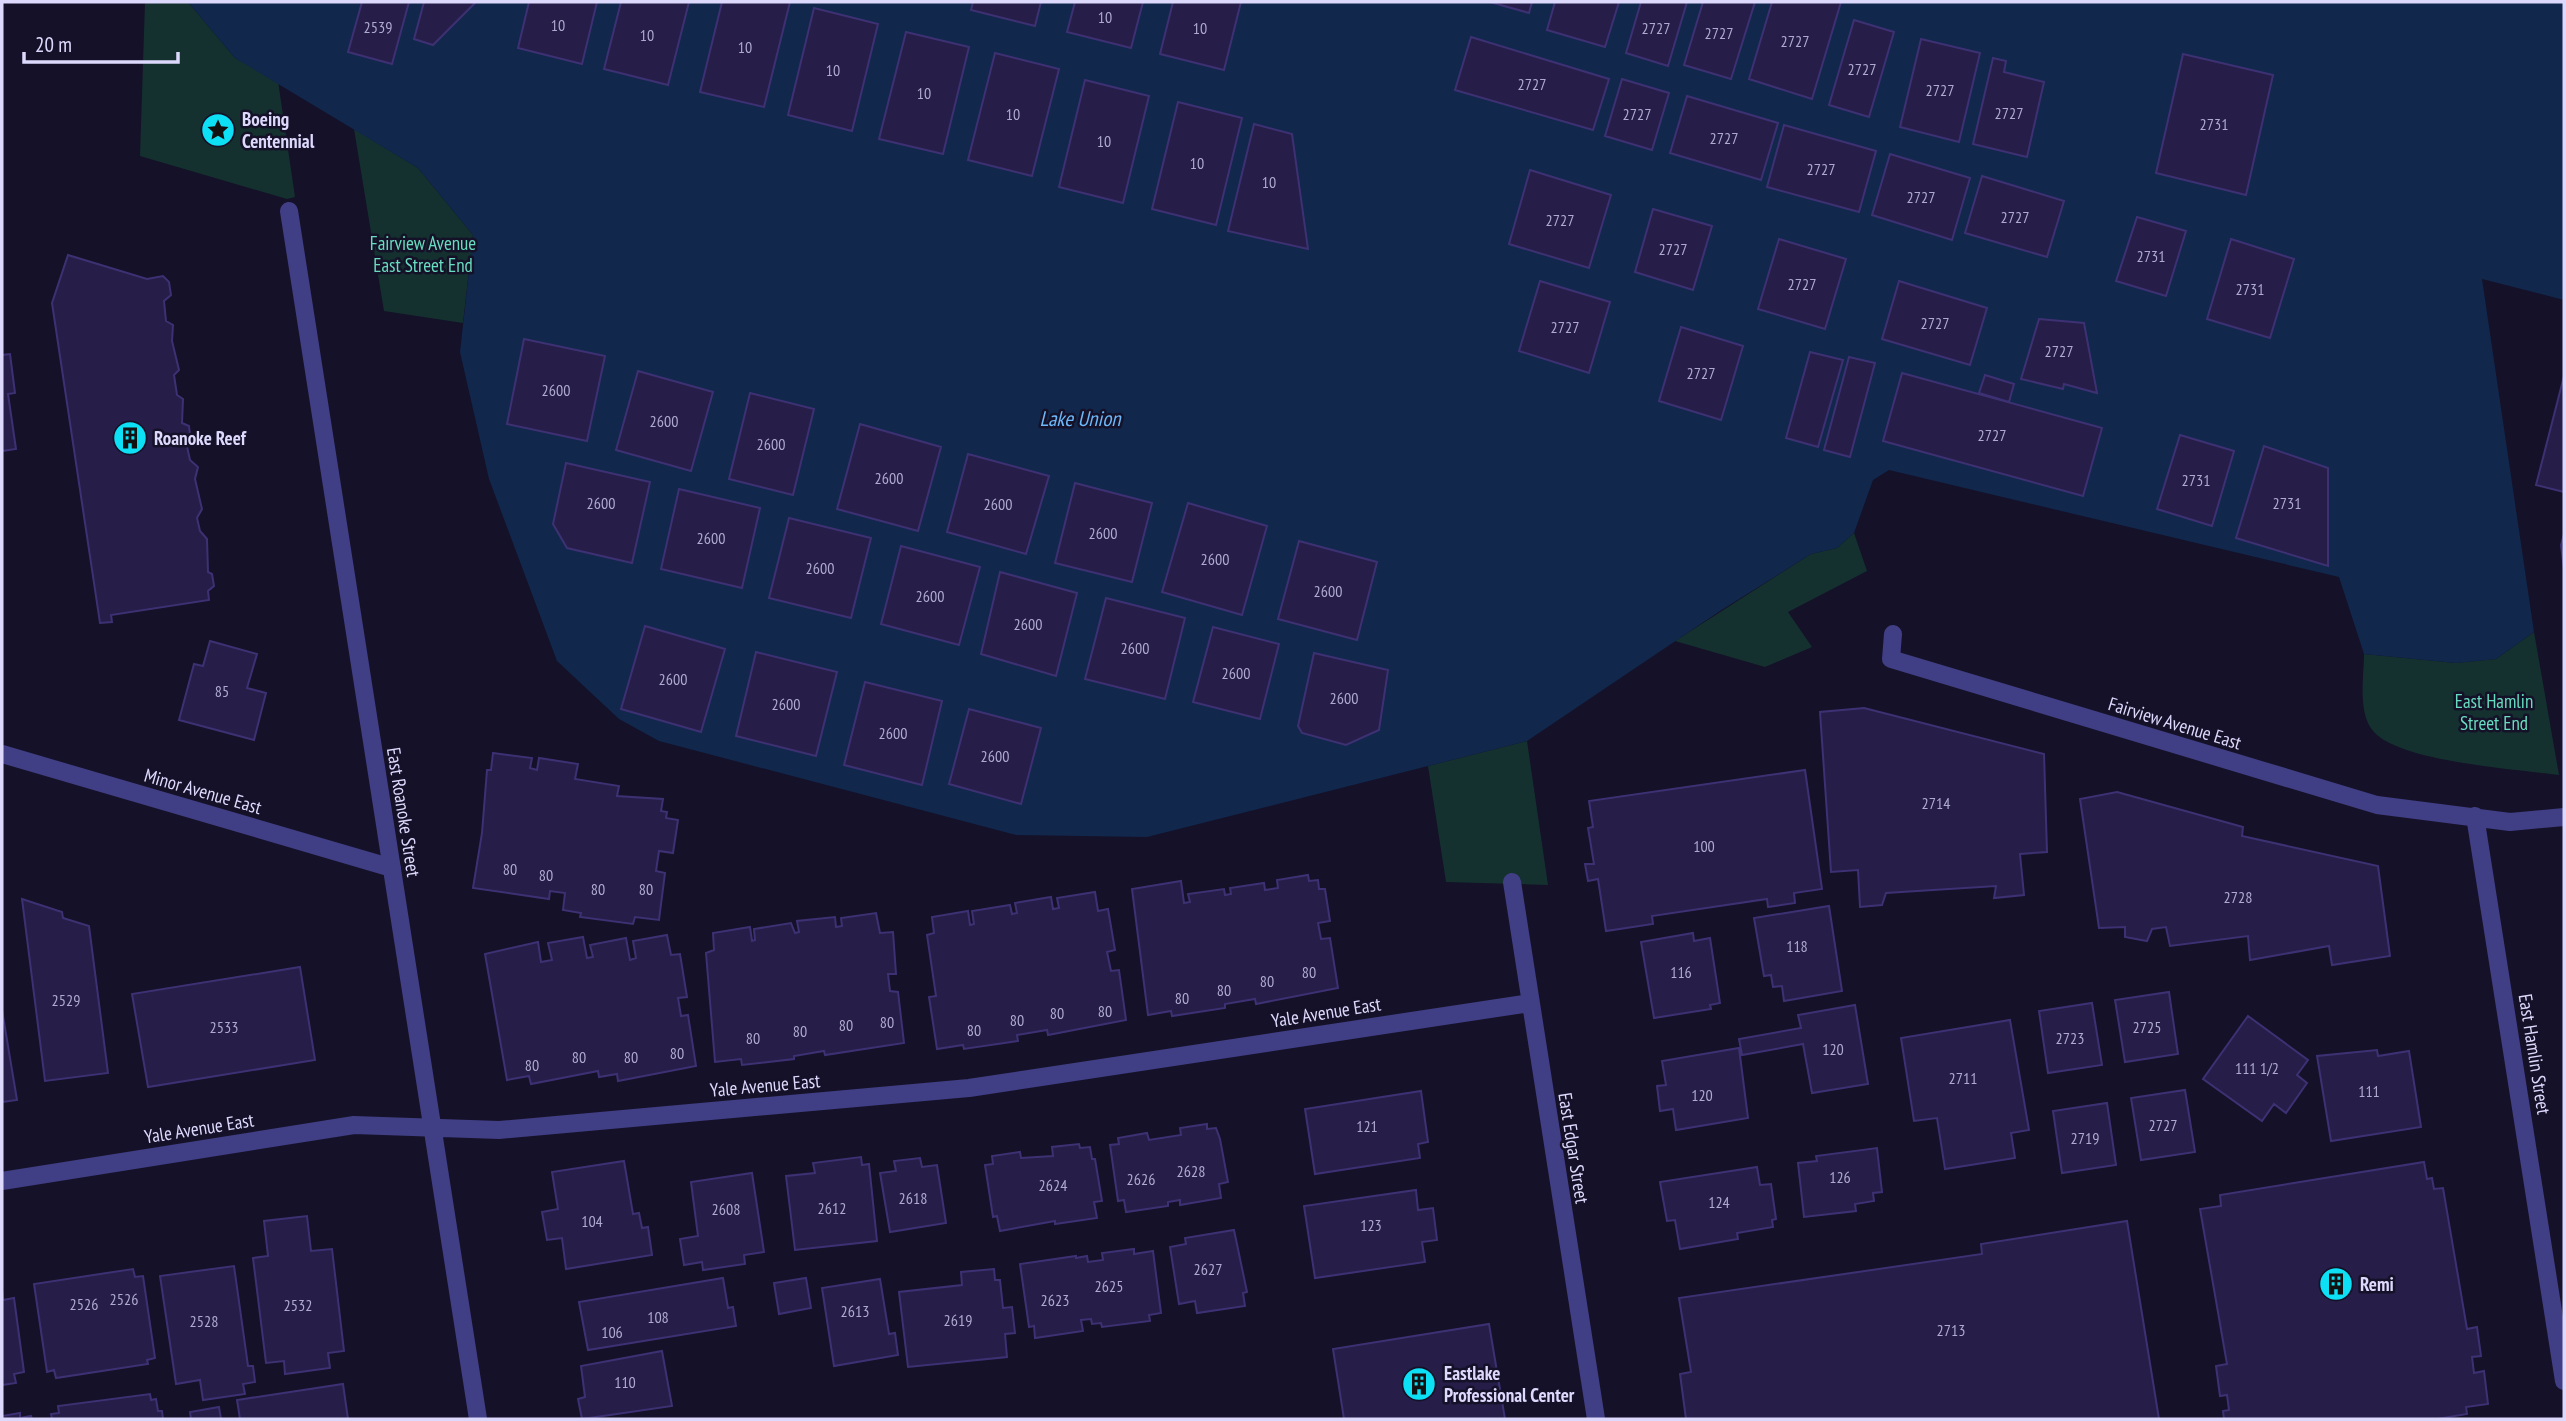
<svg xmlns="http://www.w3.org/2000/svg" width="2566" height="1421" font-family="'PT Sans Narrow',sans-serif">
<rect width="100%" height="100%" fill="#151128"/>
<path fill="#143130" d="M145 2H188L235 58 278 81 295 197 287 199 140 156Z
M354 129 418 168 473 235 463 323 384 311Z
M1854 533 1867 571 1788 612 1812 647 1765 667 1675 641 1811 554 1837 548Z
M2534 632 2559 775C2516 769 2401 762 2374 732 2357 714 2364 676 2364 654L2456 663 2496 659Z
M1527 741 1548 885 1446 882 1428 766Z"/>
<path fill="#11274c" d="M188 2H2564V300L2482 279 2534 632 2496 659 2456 663 2364 654 2339 577 1889 470 1873 480 1854 533 1837 548 1811 554 1720 611 1527 741 1147 837 1016 835 659 741 619 719 557 661 489 479 460 352 473 235 418 168 235 58Z"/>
<path fill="#261e48" stroke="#3d3173" stroke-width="2" d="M362 2H409L392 64 348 52Z
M424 2H476L433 45 414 39Z
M529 2H597L582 64 518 48Z
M621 2H689L668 85 604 69Z
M722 2H790L764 107 700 92Z
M973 2H1041L1035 26 971 10Z
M1075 2H1143L1131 48 1067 32Z
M1173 2H1241L1224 70 1160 54Z
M1490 2H1532L1529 13Z
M1555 2H1619L1605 47 1547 30Z
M1641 2H1687L1668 66 1626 53Z
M1703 2H1755L1731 79 1684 65Z
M1772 2H1841L1812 99 1749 79Z
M814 8 878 24 852 131 788 115Z
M1854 20 1894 32 1869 117 1829 105Z
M906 32 969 47 943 154 879 139Z
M1471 37 1609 79 1593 130 1455 90Z
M1921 39 1980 53 1959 142 1900 127Z
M995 53 1059 69 1032 176 968 160Z
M2183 54 2273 75 2246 195 2156 173Z
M1993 58 2006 61 2004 72 2044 82 2027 157 1973 144Z
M1622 79 1669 93 1652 150 1605 136Z
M1085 80 1149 96 1123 203 1059 187Z
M1687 96 1778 123 1761 180 1670 153Z
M1178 102 1242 118 1216 225 1152 209Z
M1254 124 1292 134 1308 249 1228 231Z
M1784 125 1876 151 1859 212 1767 187Z
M1890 154 1970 178 1952 240 1872 215Z
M1530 170 1611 195 1589 268 1509 244Z
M1982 176 2064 201 2047 257 1965 233Z
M1653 209 1712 226 1693 290 1635 272Z
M2137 217 2186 231 2166 296 2116 281Z
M1779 239 1846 259 1825 329 1758 309Z
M2231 239 2294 259 2270 338 2207 319Z
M68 255 147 279 163 276 169 282 171 295 164 301 166 321 173 325 172 341 179 370 174 375 177 395 183 399 182 423 189 426 190 434 186 442 190 460 198 467 195 479 202 509 197 518 200 531 207 539 208 572 212 574 214 586 208 591 209 600 111 615 112 622 100 623 52 303Z
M1540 281 1610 302 1589 373 1519 351Z
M1899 281 1987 308 1970 365 1882 339Z
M2039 319 2084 323 2097 393 2064 384 2063 389 2021 379Z
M1681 327 1743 346 1721 420 1659 401Z
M524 339 605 356 587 441 507 424Z
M1810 352 1843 360 1818 447 1786 438Z
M10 354 15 393 8 394 16 449 2 451V355Z
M1849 357 1875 363 1850 457 1824 450Z
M638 371 713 392 691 471 616 450Z
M1902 373 2102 428 2083 496 1883 441Z
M1985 375 2014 384 2009 402 1979 393Z
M2564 376V492L2536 485Z
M750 393 814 409 793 495 729 479Z
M860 424 941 447 918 531 837 509Z
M2180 435 2234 451 2212 526 2157 509Z
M2264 446 2328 468V566L2236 538Z
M968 454 1049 476 1026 554 947 532Z
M566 463 650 482 632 563 567 548 553 524Z
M1075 483 1152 503 1132 582 1055 563Z
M679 489 760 508 742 588 661 569Z
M1188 503 1267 526 1242 615 1162 592Z
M789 518 871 538 851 618 769 598Z
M2564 534V569L2561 545Z
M1299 541 1377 562 1357 640 1278 619Z
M901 546 980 567 959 645 881 624Z
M1000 572 1077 593 1056 676 981 654Z
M1106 598 1185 618 1165 699 1085 679Z
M645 626 725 649 701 732 621 709Z
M1213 627 1279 644 1260 719 1193 702Z
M210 641 257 654 247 688 266 693 254 740 179 720 194 664 203 666Z
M756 652 837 672 816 756 736 736Z
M1314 653 1388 670 1379 730 1346 745 1302 733 1298 726Z
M865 682 942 701 922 785 844 765Z
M1864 708 2044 754 2047 852 2020 854 2024 895 1994 898 1996 886 1886 893 1882 905 1860 907 1858 870 1831 872 1820 712Z
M969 709 1041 728 1021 804 949 784Z
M493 753 532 758 530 768 537 770 539 758 578 764 575 779 619 786 617 796 663 799 661 811 667 812 666 818 678 820 673 853 659 851 656 871 665 873 659 920 635 917 633 924 580 917 581 913 563 910 565 893 550 891 549 899 473 888 482 833 487 770H491Z
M1805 770 1822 889 1794 893 1795 903 1768 907 1767 899 1652 916 1653 924 1606 931 1598 879 1588 881 1585 864H1594L1588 828 1593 827 1589 801Z
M2117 792 2243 827 2242 836 2378 866 2390 956 2332 965 2329 946 2250 960 2248 936 2170 946 2166 927 2152 929 2147 941 2125 937V927L2099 928 2080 799Z
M1308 875 1309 881 1318 880 1319 889H1325L1330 921 1318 923 1321 939 1330 938 1338 988 1256 1004 1255 999 1225 1004V1008L1172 1016 1171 1011 1148 1015 1132 889 1181 881 1184 903 1190 902 1188 894 1224 889 1225 895 1231 894 1230 888 1264 883 1265 890 1278 888 1277 880Z
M1095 892 1098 911 1108 909 1115 950 1107 952 1111 971 1119 970 1126 1020 1048 1035 1047 1030 1017 1035 1018 1041 964 1049 963 1045 937 1049 929 997 936 996 927 935 934 933 932 917 968 911 970 925 974 924 972 911 1010 905 1012 914 1017 913 1015 903 1051 897 1053 909 1059 908 1057 898Z
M22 899 62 912 63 918 89 926 108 1073 45 1081Z
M1829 906 1842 991 1784 1001 1782 986 1773 987 1771 975 1764 976 1754 918Z
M876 913 880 933 893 932 896 974H888L890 991 898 992 904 1043 825 1055 824 1051 794 1056V1059L742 1065 741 1059 715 1062 706 953 714 950 713 933 750 927 752 941 755 940 754 929 791 923 795 933 799 932 797 921 835 917 836 927 842 926 841 918Z
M1693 933 1694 941 1710 938 1720 1003 1710 1005 1711 1009 1654 1018 1641 942Z
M667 935 671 955 680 954 687 997 678 998 681 1016 688 1015 696 1066 618 1081 617 1074 599 1077 598 1071 531 1084 529 1076 507 1080 485 954 538 942 541 962 552 960 548 943 583 937 587 958 593 957 590 945 626 938 630 960 636 958 633 941Z
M300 967 315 1060 148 1087 132 994Z
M2169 992 2178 1054 2125 1062 2115 1000Z
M2092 1003 2102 1065 2048 1073 2039 1011Z
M1855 1005 1868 1084 1812 1093 1803 1044 1742 1055 1739 1039 1801 1028 1798 1015Z
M2 1010 17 1100 2 1102Z
M2248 1016 2308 1060 2297 1075 2307 1083 2286 1113 2274 1104 2262 1121 2203 1079Z
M2010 1020 2029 1130 2011 1133 2015 1158 1945 1169 1937 1118 1914 1121 1901 1038Z
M1739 1048 1748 1118 1676 1130 1673 1109 1660 1111 1657 1086 1666 1085 1662 1061Z
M2377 1050 2378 1056 2409 1051 2421 1127 2331 1141 2317 1056Z
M2185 1090 2195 1152 2141 1160 2131 1098Z
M1421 1091 1428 1142 1418 1144 1420 1158 1315 1174 1305 1109Z
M2107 1103 2116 1165 2062 1173 2053 1111Z
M1207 1124V1129L1216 1128 1220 1139 1228 1182 1219 1184 1221 1198 1180 1205V1200L1168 1202V1206L1126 1212 1124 1200 1118 1201 1110 1145 1119 1144 1118 1138 1147 1133 1149 1140 1181 1135 1180 1128Z
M1079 1144 1080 1148 1090 1147 1092 1159H1095L1102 1201 1094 1202 1097 1218 1055 1224V1221L1000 1231 997 1216 993 1217 985 1165 993 1164 992 1156 1020 1152 1021 1158 1053 1156 1052 1147Z
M1877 1148 1882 1192 1873 1193 1874 1201 1855 1204 1856 1211 1804 1217 1798 1163 1817 1161 1816 1156Z
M861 1157 862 1165 869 1164 877 1241 795 1250 786 1176 815 1173 813 1163Z
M920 1158 922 1167 937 1165 946 1223 890 1232 880 1173 896 1171 894 1161Z
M624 1161 633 1214 639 1213 642 1228 648 1227 652 1255 566 1269 562 1238 547 1240 542 1212 558 1209 552 1172Z
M2424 1162 2427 1179 2432 1178 2434 1189 2443 1188 2467 1329 2477 1327 2481 1356 2472 1357 2474 1373 2484 1371 2488 1404 2466 1407 2467 1414 2437 1419H2224L2223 1411 2229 1410 2227 1395 2220 1396 2216 1366 2227 1364 2200 1209 2221 1206 2220 1195Z
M1757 1167 1760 1185 1771 1184 1776 1219 1772 1220 1773 1227 1737 1233 1738 1239 1680 1249 1675 1220 1667 1221 1660 1182Z
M752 1173 764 1252 744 1255 745 1264 703 1270 702 1262 684 1265 680 1239 698 1236 691 1182Z
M1416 1190 1418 1210 1433 1208 1437 1240 1422 1242 1425 1262 1315 1278 1304 1206Z
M307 1216 311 1251 332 1249 344 1351 328 1353 330 1368 285 1374 284 1361 266 1363 253 1258 268 1256 264 1221Z
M2127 1221 2159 1419H1686L1680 1374 1691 1372 1679 1298 1982 1254 1981 1244Z
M1234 1230 1247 1292 1243 1293 1245 1306 1197 1313 1195 1301 1179 1304 1170 1247 1186 1244 1185 1238Z
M1134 1249V1254L1153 1251 1161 1313 1149 1315 1150 1321 1102 1327 1101 1323 1092 1324 1091 1319 1081 1320 1083 1331 1035 1338 1034 1326 1029 1327 1020 1264 1076 1256V1258L1087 1256 1088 1262 1103 1260 1102 1253Z
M234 1266 248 1366H253L255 1382 243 1384 245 1394 203 1400 200 1380 176 1384 160 1276Z
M133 1269 135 1277 143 1276 155 1358 147 1360 148 1364 56 1378 54 1370 47 1372 34 1284Z
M994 1269 995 1280H1000L1003 1308 1012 1307 1015 1333 1005 1334 1007 1357 908 1367 899 1292 962 1285 961 1272Z
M723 1278 728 1308 733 1307 736 1326 588 1350 579 1302Z
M806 1278 811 1308 779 1314 774 1283Z
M880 1279 889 1334 895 1333 898 1355 834 1366 822 1288Z
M2 1289 3 1300 14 1298 24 1372 14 1374 16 1383 2 1385Z
M1489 1324 1505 1419H1344L1333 1349Z
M662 1351 672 1406 582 1419 578 1399 585 1397 581 1366Z
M343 1384 348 1419H240L237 1400Z
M150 1394 151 1400 156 1399 158 1411H162L163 1419H52L51 1414 59 1413 58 1406Z
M219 1407 221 1419H191L190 1412Z
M20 1413V1418L31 1416 32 1419H2V1416Z"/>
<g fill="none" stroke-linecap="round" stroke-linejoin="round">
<path stroke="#403e84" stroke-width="18" d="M289 211 478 1419
M1893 634 1891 659 2377 805 2510 822 2564 817
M2 754 392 868
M2475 816 2564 1381
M1512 882 1596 1419
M2 1181 354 1125 499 1130 969 1088 1530 1003"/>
</g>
<defs>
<g id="sight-disc" transform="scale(1.75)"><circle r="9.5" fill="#0ddff5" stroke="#151128"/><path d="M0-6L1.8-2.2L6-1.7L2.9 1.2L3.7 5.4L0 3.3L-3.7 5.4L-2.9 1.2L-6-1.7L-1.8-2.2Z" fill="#111"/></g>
<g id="building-disc" transform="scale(1.75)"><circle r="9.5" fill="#0ddff5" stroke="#151128"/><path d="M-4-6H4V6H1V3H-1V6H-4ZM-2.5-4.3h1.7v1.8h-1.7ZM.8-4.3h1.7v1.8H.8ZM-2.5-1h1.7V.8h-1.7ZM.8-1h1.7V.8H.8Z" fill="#111"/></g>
</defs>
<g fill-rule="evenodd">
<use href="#sight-disc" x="218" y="130"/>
<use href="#building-disc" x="130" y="438"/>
<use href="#building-disc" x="2336" y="1284"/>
<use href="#building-disc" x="1419" y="1384"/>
</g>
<g text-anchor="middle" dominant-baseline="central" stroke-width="5" stroke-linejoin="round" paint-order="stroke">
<g font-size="16" fill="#afaad0">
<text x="1105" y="17">10</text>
<text x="558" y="25">10</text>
<text x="378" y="27">2539</text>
<text x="1200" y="28">10</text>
<text x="1656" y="28">2727</text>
<text x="1719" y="33">2727</text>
<text x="647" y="35">10</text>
<text x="1795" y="41">2727</text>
<text x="745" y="47">10</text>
<text x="1862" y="69">2727</text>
<text x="833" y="70">10</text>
<text x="1532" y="84">2727</text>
<text x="1940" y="90">2727</text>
<text x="924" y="93">10</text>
<text x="2009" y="113">2727</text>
<text x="1013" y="114">10</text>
<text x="1637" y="114">2727</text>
<text x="2214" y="124">2731</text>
<text x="1724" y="138">2727</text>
<text x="1104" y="141">10</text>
<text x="1197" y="163">10</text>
<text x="1821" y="169">2727</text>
<text x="1269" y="182">10</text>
<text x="1921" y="197">2727</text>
<text x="2015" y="217">2727</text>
<text x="1560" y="220">2727</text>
<text x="1673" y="249">2727</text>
<text x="2151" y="256">2731</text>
<text x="1802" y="284">2727</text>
<text x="2250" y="289">2731</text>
<text x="1935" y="323">2727</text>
<text x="1565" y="327">2727</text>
<text x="2059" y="351">2727</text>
<text x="1701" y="373">2727</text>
<text x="556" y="390">2600</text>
<text x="664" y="421">2600</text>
<text x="1992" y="435">2727</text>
<text x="771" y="444">2600</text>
<text x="889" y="478">2600</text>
<text x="2196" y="480">2731</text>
<text x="601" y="503">2600</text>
<text x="2287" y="503">2731</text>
<text x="998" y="504">2600</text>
<text x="1103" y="533">2600</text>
<text x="711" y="538">2600</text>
<text x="1215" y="559">2600</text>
<text x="820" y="568">2600</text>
<text x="1328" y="591">2600</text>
<text x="930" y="596">2600</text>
<text x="1028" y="624">2600</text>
<text x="1135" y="648">2600</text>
<text x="1236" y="673">2600</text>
<text x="673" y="679">2600</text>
<text x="222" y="691">85</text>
<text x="1344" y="698">2600</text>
<text x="786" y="704">2600</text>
<text x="893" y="733">2600</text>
<text x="995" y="756">2600</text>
<text x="1936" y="803">2714</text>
<text x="1704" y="846">100</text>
<text x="510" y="869">80</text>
<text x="546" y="875">80</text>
<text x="598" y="889">80</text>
<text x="646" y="889">80</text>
<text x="2238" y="897">2728</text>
<text x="1797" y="946">118</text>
<text x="1309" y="972">80</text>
<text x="1681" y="972">116</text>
<text x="1267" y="981">80</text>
<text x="1224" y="990">80</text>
<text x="1182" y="998">80</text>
<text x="66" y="1000">2529</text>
<text x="1105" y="1011">80</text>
<text x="1057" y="1013">80</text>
<text x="1017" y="1020">80</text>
<text x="887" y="1022">80</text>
<text x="846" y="1025">80</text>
<text x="224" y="1027">2533</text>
<text x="2147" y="1027">2725</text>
<text x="974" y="1030">80</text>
<text x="800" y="1031">80</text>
<text x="753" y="1038">80</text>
<text x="2070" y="1038">2723</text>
<text x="1833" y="1049">120</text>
<text x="677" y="1053">80</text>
<text x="579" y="1057">80</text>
<text x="631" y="1057">80</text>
<text x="532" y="1065">80</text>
<text x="2257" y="1068">111 1/2</text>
<text x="1963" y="1078">2711</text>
<text x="2369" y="1091">111</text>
<text x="1702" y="1095">120</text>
<text x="2163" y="1125">2727</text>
<text x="1367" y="1126">121</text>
<text x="2085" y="1138">2719</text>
<text x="1191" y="1171">2628</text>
<text x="1840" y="1177">126</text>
<text x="1141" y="1179">2626</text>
<text x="1053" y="1185">2624</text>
<text x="913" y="1198">2618</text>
<text x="1719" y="1202">124</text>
<text x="832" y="1208">2612</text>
<text x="726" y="1209">2608</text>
<text x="592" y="1221">104</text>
<text x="1371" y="1225">123</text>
<text x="1208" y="1269">2627</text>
<text x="1109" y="1286">2625</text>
<text x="124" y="1299">2526</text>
<text x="1055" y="1300">2623</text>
<text x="84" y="1304">2526</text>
<text x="298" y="1305">2532</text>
<text x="855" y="1311">2613</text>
<text x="658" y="1317">108</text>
<text x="958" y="1320">2619</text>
<text x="204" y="1321">2528</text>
<text x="1951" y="1330">2713</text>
<text x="612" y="1332">106</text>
<text x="625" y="1382">110</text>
</g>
<g font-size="19" font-weight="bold" fill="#ddd9fd" stroke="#151128" text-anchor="start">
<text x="242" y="119">Boeing<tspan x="242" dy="22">Centennial</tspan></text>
<text x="154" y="438">Roanoke Reef</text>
<text x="2360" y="1284">Remi</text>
<text x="1444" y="1373">Eastlake<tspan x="1444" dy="22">Professional Center</tspan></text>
</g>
<g font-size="19" fill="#67dcbe" stroke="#151128">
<text x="423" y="243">Fairview Avenue<tspan x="423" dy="22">East Street End</tspan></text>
<text x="2494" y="701">East Hamlin<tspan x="2494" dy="22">Street End</tspan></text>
</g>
<g font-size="19" fill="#ddd9fd" stroke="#151128">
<text transform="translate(2175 723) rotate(17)">Fairview Avenue East</text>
<text transform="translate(203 791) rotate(16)">Minor Avenue East</text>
<text transform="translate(404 812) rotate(81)">East Roanoke Street</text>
<text transform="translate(1326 1012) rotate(-9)">Yale Avenue East</text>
<text transform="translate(2535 1054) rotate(81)">East Hamlin Street</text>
<text transform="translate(765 1085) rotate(-5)">Yale Avenue East</text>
<text transform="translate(199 1128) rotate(-9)">Yale Avenue East</text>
<text transform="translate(1574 1148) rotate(81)">East Edgar Street</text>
</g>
<g font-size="21" font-style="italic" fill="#6cb8f9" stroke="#151128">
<text x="1080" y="418">Lake Union</text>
</g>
</g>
<rect width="2566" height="1421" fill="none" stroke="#ddd9fd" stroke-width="7"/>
<path d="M24 52v10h154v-10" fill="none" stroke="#ddd9fd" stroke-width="3.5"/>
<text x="35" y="52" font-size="21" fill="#ddd9fd" stroke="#151128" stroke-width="5" paint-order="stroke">20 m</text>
</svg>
